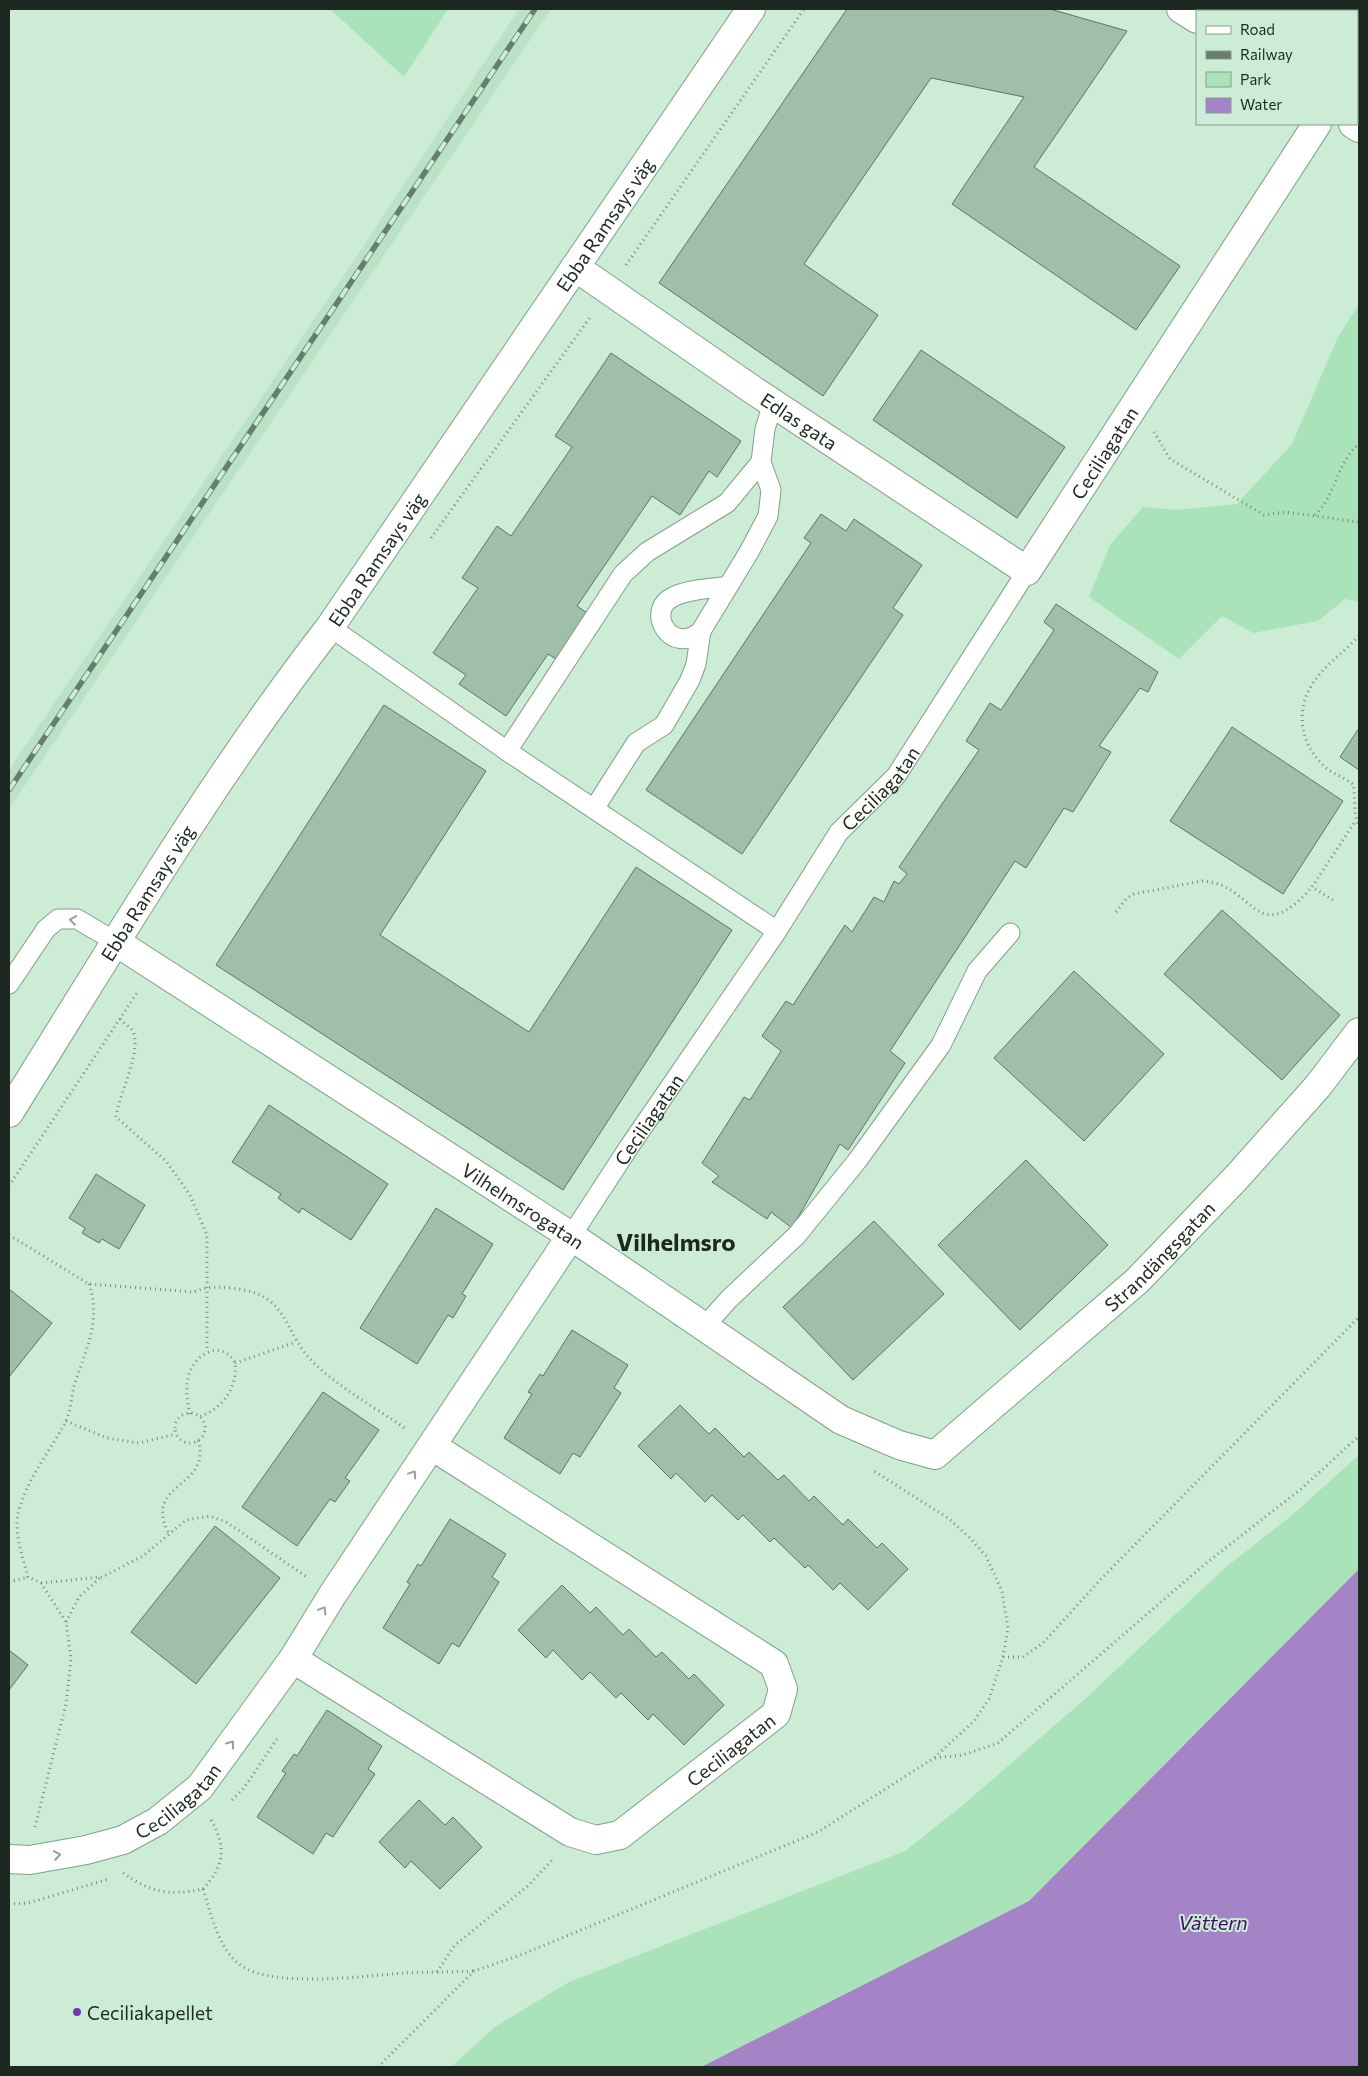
<svg xmlns="http://www.w3.org/2000/svg" width="1368" height="2076" font-family="Commissioner,sans-serif">
<rect width="100%" height="100%" fill="#ccecd5"/>
<path fill="#bbe2c6" d="M519 9H551L9 809V770L357 256Z"/>
<path fill="#aae3ba" d="M330 9H448L404 77Z
M1359 304V602L1345 599 1318 621 1253 633 1222 616 1179 659 1089 597 1110 545 1143 507 1176 510 1237 504 1292 444 1338 337Z
M1359 1455V1569L1029 1901 701 2067H451L495 2027 569 1982 905 1851 963 1805 1085 1699 1226 1567 1291 1516Z"/>
<path fill="#a483c6" d="M1359 1569V2067H701L1029 1901Z"/>
<path fill="#a0bfa9" stroke="#597661" d="M847 9H1050L1127 31 1034 167 1180 266 1136 330 952 204 1024 97 931 78 804 264 878 315 823 396 659 283Z
M921 350 1065 447 1017 518 873 420Z
M611 353 741 441 717 477 709 471 680 515 652 496 577 606 587 613 556 659 548 654 506 716 459 684 466 675 433 653 478 588 462 578 497 526 511 536 572 447 555 436Z
M821 514 846 531 854 519 922 565 893 608 903 615 742 854 646 790 811 543 804 538Z
M1056 604 1158 672 1148 692 1140 688 1099 746 1111 752 1073 812 1064 808 1026 868 1015 861 890 1051 905 1063 848 1150 840 1144 792 1228 771 1212 767 1219 712 1182 719 1176 702 1163 744 1097 750 1100 781 1051 762 1036 786 1001 793 1005 845 925 852 932 874 897 884 902 894 881 899 884 907 874 899 867 979 750 966 741 990 703 1001 710 1054 630 1044 622Z
M384 705 486 771 380 935 529 1032 636 867 732 930 563 1190 216 965Z
M1232 727 1343 801 1283 894 1170 821Z
M1359 728V770L1340 757Z
M1222 910 1340 1015 1282 1080 1164 974Z
M1074 971 1164 1054 1084 1141 994 1058Z
M269 1105 388 1184 351 1240 302 1208 299 1213 278 1198 281 1194 232 1162Z
M1026 1160 1108 1245 1020 1330 938 1245Z
M96 1174 145 1205 119 1249 102 1239 99 1243 82 1233 85 1228 69 1218Z
M436 1208 493 1244 462 1294 466 1296 453 1318 448 1315 417 1364 360 1328Z
M874 1221 944 1294 853 1380 783 1307Z
M9 1289 52 1323 9 1377Z
M572 1330 628 1365 614 1388 621 1393 580 1457 573 1453 560 1474 504 1438 532 1394 528 1392 540 1374 543 1376Z
M323 1392 379 1430 345 1478 350 1481 335 1502 330 1499 297 1546 242 1507Z
M680 1405 709 1434 715 1428 744 1457 749 1452 778 1480 784 1475 809 1501 814 1496 843 1525 848 1519 877 1548 882 1543 908 1569 868 1610 840 1583 833 1590 808 1565 805 1568 774 1538 770 1542 743 1515 738 1520 712 1495 705 1502 676 1473 671 1479 638 1446Z
M450 1519 506 1554 492 1577 499 1582 459 1647 452 1643 439 1664 383 1628 410 1584 407 1582 418 1564 421 1566Z
M215 1526 280 1578 196 1684 131 1632Z
M562 1585 590 1613 596 1607 623 1635 629 1629 656 1657 662 1652 689 1679 694 1674 724 1705 684 1745 653 1714 648 1720 621 1693 616 1698 590 1672 582 1680 553 1650 546 1658 518 1630Z
M9 1650 28 1665 9 1690Z
M327 1710 382 1746 368 1769 375 1774 333 1837 326 1833 313 1854 257 1817 286 1773 282 1771 294 1754 297 1756Z
M419 1800 445 1825 453 1817 482 1847 440 1889 411 1861 405 1868 379 1842Z"/>
<g fill="none" stroke-linecap="round" stroke-linejoin="round">
<g stroke="#829f8a" stroke-width="21">
<g id="service">
<path d="M727 586C711 589 688 589 673 597 644 611 672 657 701 631L749 552 768 516 771 490 761 462 765 429 773 403"/>
<path d="M330 627 507 751 777 931"/>
<path d="M507 751 623 574 647 552 727 503 761 462"/>
<path d="M594 809 636 743 664 725 690 680 696 664 701 631"/>
<path d="M9 984 46 929 58 919H77L116 942"/>
<path id="s1" d="M571 1236 629 1147 777 931 839 832 896 776 1027 571"/>
<path d="M704 1327 729 1299 797 1235 857 1161 941 1045 977 971 1010 933"/>
</g>
</g>
<g stroke="#829f8a" stroke-width="30">
<g id="minor">
<path d="M1181 9 1197 19"/>
<path d="M1357 74 1359 71"/>
<path d="M1353 124 1359 128"/>
<path id="s2" d="M575 267 753 390 1027 571 1317 124"/>
<path id="s3" d="M116 942 571 1236 841 1420 899 1445 935 1455 1137 1281 1237 1177 1318 1086 1359 1032"/>
<path id="s4" d="M9 1113C112 949 211 780 330 627L751 9"/>
<path id="s5" d="M293 1659 570 1832 596 1840 620 1835 776 1714 783 1689 774 1664 432 1446"/>
<path id="s6" d="M9 1859 30 1860 86 1850 123 1840 158 1821 200 1787 293 1659 333 1594 571 1236"/>
</g>
</g>
<path stroke="#768d7c" stroke-width="3" stroke-dasharray="1 4" stroke-linecap="butt" d="M626 265 804 9
M1154 432 1170 459 1264 515 1285 512 1359 522
M1315 515C1336 496 1336 463 1359 444
M431 538 591 316
M1359 636C1344 652 1325 665 1313 683 1295 710 1300 744 1324 766 1332 774 1344 777 1353 784 1356 797 1353 817 1359 826
M1333 900 1312 887 1356 820
M1116 912 1126 899 1134 894 1202 881C1255 883 1255 952 1312 887
M120 1019C124 1023 129 1026 132 1030 144 1047 118 1097 116 1117L166 1161 190 1195 207 1235V1351
M9 1186 137 993
M9 1235 89 1284 194 1292C208 1286 217 1287 231 1288 293 1294 280 1332 316 1365 343 1390 376 1408 406 1429
M235 1363 296 1342
M175 1428a15 15 0 1 1 30 0a15 15 0 1 1-30 0Z
M190 1414C187 1400 185 1388 189 1374 196 1353 222 1339 235 1363 238 1388 222 1409 199 1417
M66 1421 107 1438 139 1443 176 1434
M168 1532C143 1482 213 1488 198 1440
M9 1582 28 1577
M41 1583 102 1577 143 1556 186 1520 210 1516 226 1522 307 1577
M66 1622 79 1597 100 1578
M1003 1657H1023L1043 1643 1101 1579 1359 1317
M935 1758 963 1755 998 1743 1205 1564 1301 1489 1359 1436
M232 1800 244 1788 277 1739
M35 1827 66 1704 71 1658 66 1622 41 1583 28 1577C23 1558 14 1534 18 1514 26 1480 49 1453 65 1423 71 1412 71 1398 74 1386 85 1352 102 1320 89 1284
M123 1873C152 1893 169 1896 203 1889 211 1913 218 1948 239 1964 270 1989 364 1976 404 1973 427 1972 450 1972 473 1971
M203 1889C224 1866 227 1848 211 1820
M9 1904 28 1903 109 1879
M437 1972 454 1946 529 1885 554 1858
M378 2067 474 1971 518 1956 818 1832 934 1758 974 1721 989 1699 1003 1657 1008 1628 1002 1591 986 1556 969 1537 948 1518 874 1471"/>
<use href="#service" stroke="#fff" stroke-width="19"/>
<use href="#minor" stroke="#fff" stroke-width="28"/>
<g stroke="#687d6e" stroke-width="5.5">
<path id="rail" d="M9 790 535 9"/>
</g>
<use href="#rail" stroke="#ccecd5" stroke-width="4" stroke-dasharray="11" stroke-linecap="butt"/>
</g>
<defs><path id="oneway-chevron" d="M-2-3.5L2.5 0L-2 3.5" fill="none" stroke-width="1.6" stroke-linecap="round" stroke-linejoin="round" transform="scale(1.25)"/></defs>
<g stroke="#999f9b">
<use href="#oneway-chevron" transform="translate(73 920) rotate(-172)"/>
<use href="#oneway-chevron" transform="translate(413 1474) rotate(-56)"/>
<use href="#oneway-chevron" transform="translate(323 1610) rotate(-59)"/>
<use href="#oneway-chevron" transform="translate(231 1744) rotate(-54)"/>
<use href="#oneway-chevron" transform="translate(57 1855) rotate(-10)"/>
</g>
<circle fill="#7736ab" stroke="#ccecd5" stroke-width="2" cx="77" cy="2012" r="5"/>
<g text-anchor="middle" dominant-baseline="central" stroke-width="4" stroke-linejoin="round" paint-order="stroke">
<g font-size="19" fill="#1d2920" stroke="#ccecd5">
<text stroke="none"><textPath href="#s4" startOffset="1070">Ebba Ramsays väg</textPath></text>
<text stroke="none"><textPath href="#s2" startOffset="272">Edlas gata</textPath></text>
<text stroke="none"><textPath href="#s2" startOffset="686">Ceciliagatan</textPath></text>
<text stroke="none"><textPath href="#s4" startOffset="665">Ebba Ramsays väg</textPath></text>
<text stroke="none"><textPath href="#s1" startOffset="545">Ceciliagatan</textPath></text>
<text stroke="none"><textPath href="#s4" startOffset="260">Ebba Ramsays väg</textPath></text>
<text stroke="none"><textPath href="#s1" startOffset="140">Ceciliagatan</textPath></text>
<text stroke="none"><textPath href="#s3" startOffset="485">Vilhelmsrogatan</textPath></text>
<text stroke="none"><textPath href="#s3" startOffset="1269">Strandängsgatan</textPath></text>
<text stroke="none"><textPath href="#s5" startOffset="518">Ceciliagatan</textPath></text>
<text stroke="none"><textPath href="#s6" startOffset="184">Ceciliagatan</textPath></text>
</g>
<g font-size="19" fill="#1d2920" stroke="#ccecd5" text-anchor="start">
<text x="87" y="2012">Ceciliakapellet</text>
</g>
<g font-size="20" font-style="italic" fill="#401062" stroke="#ccecd5">
<text x="1213" y="1922">Vättern</text>
</g>
<g font-size="24" font-weight="bold" fill="#1d2920" stroke="#ccecd5">
<text x="676" y="1241">Vilhelmsro</text>
</g>
</g>
<rect width="1368" height="2076" fill="none" stroke="#1d2920" stroke-width="20"/>
<rect x="1196" y="10" width="162" height="115" fill="#ccecd5" stroke="#869e8d"/>
<rect x="1206" y="26" width="25" height="8" fill="#ffffff" stroke="#869e8d"/>
<text x="1240" y="35" font-size="15" fill="#1d2920">Road</text>
<rect x="1206" y="51" width="25" height="8" fill="#687d6e" stroke="#869e8d"/>
<text x="1240" y="60" font-size="15" fill="#1d2920">Railway</text>
<rect x="1206" y="72" width="25" height="15" fill="#aae3ba" stroke="#869e8d"/>
<text x="1240" y="85" font-size="15" fill="#1d2920">Park</text>
<rect x="1206" y="98" width="25" height="15" fill="#a483c6" stroke="#869e8d"/>
<text x="1240" y="110" font-size="15" fill="#1d2920">Water</text>
</svg>
